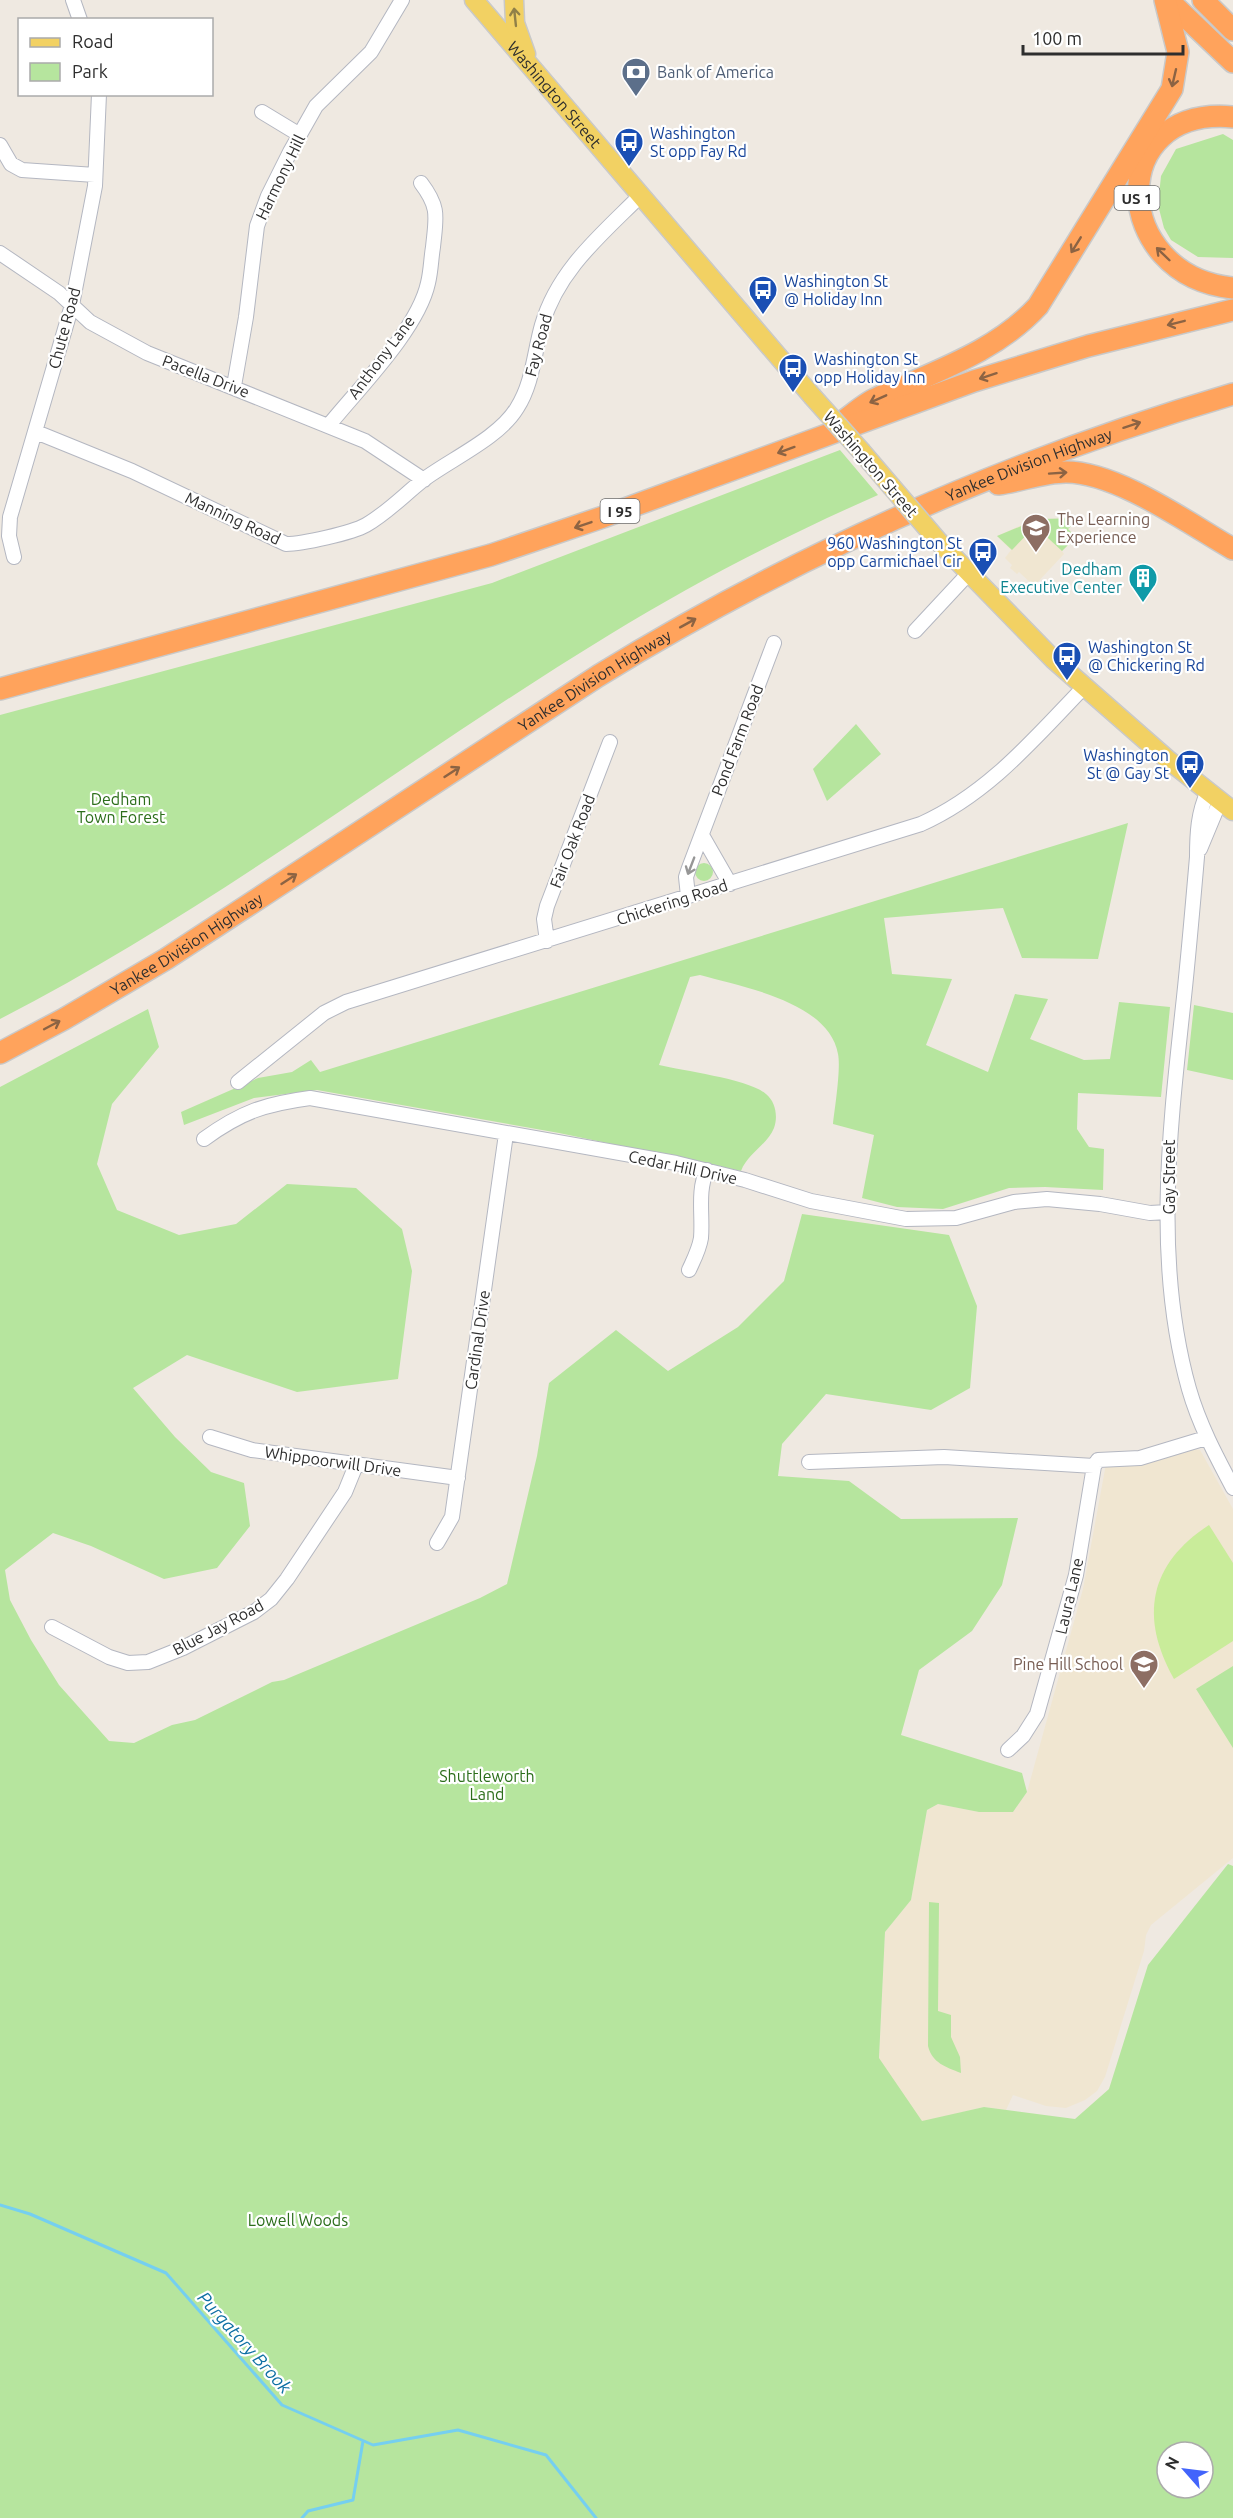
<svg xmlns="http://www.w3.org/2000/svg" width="1233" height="2518" font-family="Ubuntu,sans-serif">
<rect width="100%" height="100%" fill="#efe9e1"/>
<path fill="#f0e6d1" d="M1079 518 1068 529 1073 534 1066 541 1069 544 1062 551 1064 554 1034 586 1019 572 1017 574 1010 568 1012 565 1005 558 1011 550 997 536 1024 524 1031 522 1035 525 1034 522 1042 519Z
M1193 1449 1200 1450 1233 1509V1858L1151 1925 1146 1935 1144 1951 1105 2077 1097 2091 1085 2100 1066 2108 1046 2106 1013 2095 1006 2110 984 2107 922 2122 879 2059 885 1932 911 1900 927 1810 938 1804 979 1812H1013L1027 1792 1083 1589 1106 1464Z"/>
<path fill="#b6e59e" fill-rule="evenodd" d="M1223 134 1233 140V258L1198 257 1171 240 1164 228 1158 205 1161 176 1176 149Z
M840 450 878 495C785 536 695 582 609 635 404 760 214 909 0 1019V715L492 583Z
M1079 518 1068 529 1073 534 1066 541 1069 544 1062 551 1035 526 1012 550 997 536 1031 522 1035 525 1034 522 1042 519Z
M856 724 881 754 827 801 813 769Z
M1128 823 1098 959 1022 958 1003 908 884 918 892 974 952 979 926 1045 988 1072 1015 994 1048 999 1030 1039 1084 1060 1110 1059 1119 1002 1170 1007 1161 1097 1078 1093 1077 1129 1089 1147 1104 1149 1103 1190 1045 1187 1009 1188 943 1209 897 1207 862 1198 874 1135 833 1124C835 1107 841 1068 838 1054 829 1002 743 987 700 975L690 977 659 1065C684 1071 749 1079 766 1094 776 1102 778 1117 774 1128 767 1145 748 1153 741 1171L559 1133 317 1090 254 1098 184 1125 181 1112 258 1078 292 1072 311 1060 320 1072Z
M695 872a9 9 0 1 1 18 0a9 9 0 1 1-18 0Z
M1194 1005 1233 1013V1080L1187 1070Z
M148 1009 159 1047 112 1104 97 1164 117 1210 179 1235 236 1224 287 1184 356 1188 402 1229 412 1271 398 1379 297 1392 187 1355 133 1388 175 1437 211 1472 244 1483 250 1526 217 1568 164 1579 91 1546 53 1533 5 1570 10 1600 31 1640 59 1685 109 1741 134 1743 172 1725 195 1720 272 1682 284 1680 480 1598 507 1584 537 1456 549 1383 616 1330 668 1371 738 1327 784 1281 802 1214 949 1235 977 1306 970 1388 931 1410 826 1394 782 1444 778 1476 849 1481 901 1519 1018 1518 1002 1585 972 1631 919 1670 901 1735 1022 1773 1027 1792 1013 1812H979L938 1804 927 1810 911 1900 885 1932 879 2058 922 2121 984 2107 1075 2119 1109 2089 1148 1965 1228 1864 1233 1866V2518H0V1087ZM1167 2452H1203V2488H1167Z
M1233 1666V1748L1196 1689Z
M929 1902 939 1903 938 2011 951 2015V2037L960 2057 961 2073C946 2067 932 2063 928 2046Z"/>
<path fill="#c9ec9a" d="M1209 1525 1233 1563V1641L1174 1679C1139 1617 1149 1564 1209 1525Z"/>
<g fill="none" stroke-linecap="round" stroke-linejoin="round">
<path stroke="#75cff0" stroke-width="3" d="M0 2205 30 2214 166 2273 282 2405 373 2445 458 2430 546 2455 596 2518
M302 2518 308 2511 353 2500 363 2441"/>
<g stroke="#b4b7c1" stroke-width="16">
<path id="minor" d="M73 0 80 20
M262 112 300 135
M0 145 11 164 22 170 95 175
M0 253 59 293 90 322 147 353 365 441 424 480
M234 386 246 317 257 226 268 196 290 152 316 106 371 52 402 0
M329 425C359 388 418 329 428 283 431 271 431 259 433 247 436 217 440 208 421 183
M36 432 132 471 286 544C302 544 352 533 366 525 387 513 404 495 423 480 451 459 499 438 517 408 533 383 534 353 542 325 558 270 601 235 640 196
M14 557 9 536 10 517 72 305 95 186 99 94
M915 631 969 573
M1208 791C1198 813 1197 833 1197 857 1193 903 1189 950 1184 997 1170 1126 1153 1261 1189 1389 1199 1424 1216 1456 1233 1488
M703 837 730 884
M1200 849 1220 801
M688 896 686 877 689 868 774 643
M547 941 544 919 547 906 610 742
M238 1082 324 1013 346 1002 921 824C988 794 1034 739 1084 687
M204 1139C241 1112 265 1104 310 1098L676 1163 745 1180 811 1201 906 1219 956 1218 1014 1202 1047 1199 1100 1204 1150 1213 1168 1212
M689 1270C694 1259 699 1250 701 1238 703 1215 697 1191 707 1170
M210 1437 252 1450 458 1478
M809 1462 944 1457 1094 1466
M437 1543 452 1517 506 1134
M52 1627 109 1657 128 1663 148 1662 183 1648 254 1612 271 1599 287 1579 345 1492 356 1465
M1008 1750 1023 1736 1037 1714 1076 1575 1094 1466 1098 1460 1140 1458 1206 1438"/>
</g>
<g stroke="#c9c9c9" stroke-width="21">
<g id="major">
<path id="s1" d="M474 0 812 396"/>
<path d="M514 0 515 23 526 54"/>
<path d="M862 452 891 486"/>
<path d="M939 542 1053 659 1167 759 1233 811"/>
</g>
</g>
<g stroke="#c9c9c9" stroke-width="24">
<g id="highway">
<path d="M1168 0 1233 62"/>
<path d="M1203 0 1233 30"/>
<path d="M1233 117C1104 105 1110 276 1233 288"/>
<path d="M842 422C852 415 862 406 873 400 929 373 994 354 1038 306L1172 89 1178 52 1165 0"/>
<path d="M998 484C1021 481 1043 472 1066 472 1117 472 1188 523 1233 549"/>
<path d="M0 689 491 555 603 517 974 381 1088 346 1233 310"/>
<path id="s2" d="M0 1053 64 1019 166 959 598 676C796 554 1009 460 1233 394"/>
</g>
</g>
<use href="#minor" stroke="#fff" stroke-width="14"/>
<use href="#major" stroke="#f2d163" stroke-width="18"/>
<use href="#highway" stroke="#ffa35c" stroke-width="21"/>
<g stroke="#c9c9c9" stroke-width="21" stroke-linecap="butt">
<path id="major-bridge" d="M812 396 862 452
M891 486 939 542"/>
</g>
<use href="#major-bridge" stroke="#f2d163" stroke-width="18"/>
</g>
<defs><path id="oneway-shaft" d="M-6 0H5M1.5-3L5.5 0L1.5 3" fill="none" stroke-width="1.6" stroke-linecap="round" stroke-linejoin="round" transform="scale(1.5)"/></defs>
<use stroke="#908048" href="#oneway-shaft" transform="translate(515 17) rotate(-96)"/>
<g stroke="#8c6343">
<use href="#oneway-shaft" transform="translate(1174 78) rotate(103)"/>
<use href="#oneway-shaft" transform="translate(1076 245) rotate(122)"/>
<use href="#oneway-shaft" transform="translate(1163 254) rotate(-136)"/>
<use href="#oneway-shaft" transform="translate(1176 323) rotate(166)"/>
<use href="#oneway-shaft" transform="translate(988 376) rotate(162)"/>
<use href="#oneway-shaft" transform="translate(878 399) rotate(156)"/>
<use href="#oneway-shaft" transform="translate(1132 425) rotate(-18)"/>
<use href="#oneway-shaft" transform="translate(786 450) rotate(160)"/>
<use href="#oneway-shaft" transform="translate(1058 473) rotate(-4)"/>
<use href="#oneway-shaft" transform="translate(583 525) rotate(161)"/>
<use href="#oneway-shaft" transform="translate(688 623) rotate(-29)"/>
<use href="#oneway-shaft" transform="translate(452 772) rotate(-33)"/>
<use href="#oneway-shaft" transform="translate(289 879) rotate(-33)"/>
<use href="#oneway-shaft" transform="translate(52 1025) rotate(-28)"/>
</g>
<use stroke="#969696" href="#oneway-shaft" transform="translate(691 866) rotate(111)"/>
<defs>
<g id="bank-pin" transform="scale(1.5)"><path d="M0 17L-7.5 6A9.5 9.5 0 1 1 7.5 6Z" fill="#5c6f8a" stroke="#fff"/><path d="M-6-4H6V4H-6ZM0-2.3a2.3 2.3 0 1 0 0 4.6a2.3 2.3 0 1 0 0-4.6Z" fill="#fff"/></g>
<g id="bus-pin" transform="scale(1.5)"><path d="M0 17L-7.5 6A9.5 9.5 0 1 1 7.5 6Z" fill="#1a4fb4" stroke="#fff"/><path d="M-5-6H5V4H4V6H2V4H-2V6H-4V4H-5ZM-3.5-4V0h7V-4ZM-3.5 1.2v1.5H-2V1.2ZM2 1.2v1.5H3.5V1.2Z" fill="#fff"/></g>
<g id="school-pin" transform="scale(1.5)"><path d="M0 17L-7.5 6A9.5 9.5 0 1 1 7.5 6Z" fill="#8d6e63" stroke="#fff"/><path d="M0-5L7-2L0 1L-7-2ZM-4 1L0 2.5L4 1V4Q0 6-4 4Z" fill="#fff"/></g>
<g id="building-pin" transform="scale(1.5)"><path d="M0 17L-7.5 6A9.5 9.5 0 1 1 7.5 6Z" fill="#0f9aa8" stroke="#fff"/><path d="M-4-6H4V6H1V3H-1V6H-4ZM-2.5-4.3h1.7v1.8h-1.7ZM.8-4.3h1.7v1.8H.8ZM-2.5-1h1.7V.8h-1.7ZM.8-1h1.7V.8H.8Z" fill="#fff"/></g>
</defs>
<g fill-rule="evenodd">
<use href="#bank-pin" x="636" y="72"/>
<use href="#bus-pin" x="629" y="142"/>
<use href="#bus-pin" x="763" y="290"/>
<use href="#bus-pin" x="793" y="368"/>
<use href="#school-pin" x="1036" y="528"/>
<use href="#bus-pin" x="983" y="552"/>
<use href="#building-pin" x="1143" y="578"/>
<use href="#bus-pin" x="1067" y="656"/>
<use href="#bus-pin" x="1190" y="764"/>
<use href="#school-pin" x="1144" y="1664"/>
</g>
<g text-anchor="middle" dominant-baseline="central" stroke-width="4.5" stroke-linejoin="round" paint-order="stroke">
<g fill="#fff" stroke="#6d6d6d" stroke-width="1.5">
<rect x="1114.5" y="186" width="45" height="24" rx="4.5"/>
<rect x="600.5" y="499" width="39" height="24" rx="4.5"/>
</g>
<g font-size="15" font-weight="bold" fill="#2e2e2e">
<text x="1137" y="198">US 1</text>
<text x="620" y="511">I 95</text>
</g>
<g font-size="16" fill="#4e5e75" stroke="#fff" text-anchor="start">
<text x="657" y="72">Bank of America</text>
</g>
<g font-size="16" fill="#2e2e2e" stroke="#fff">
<text stroke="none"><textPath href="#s1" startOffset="124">Washington Street</textPath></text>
<text transform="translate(280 177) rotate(-64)">Harmony Hill</text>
<text transform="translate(64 328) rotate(-75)">Chute Road</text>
<text transform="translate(538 345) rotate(-75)">Fay Road</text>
<text transform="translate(381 357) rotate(-53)">Anthony Lane</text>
<text transform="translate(206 376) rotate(21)">Pacella Drive</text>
<text transform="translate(871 464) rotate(49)">Washington Street</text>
<text stroke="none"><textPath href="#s2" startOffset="1188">Yankee Division Highway</textPath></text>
<text transform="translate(233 518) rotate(25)">Manning Road</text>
<text stroke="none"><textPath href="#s2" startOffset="702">Yankee Division Highway</textPath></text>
<text transform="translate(737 740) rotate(-69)">Pond Farm Road</text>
<text transform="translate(572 841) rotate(-69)">Fair Oak Road</text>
<text transform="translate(672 902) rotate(-18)">Chickering Road</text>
<text stroke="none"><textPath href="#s2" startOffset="216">Yankee Division Highway</textPath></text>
<text transform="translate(683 1167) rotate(12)">Cedar Hill Drive</text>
<text transform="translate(1169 1177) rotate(-90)">Gay Street</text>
<text transform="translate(477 1340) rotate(-82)">Cardinal Drive</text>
<text transform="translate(333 1461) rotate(8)">Whippoorwill Drive</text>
<text transform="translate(1069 1596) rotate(-77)">Laura Lane</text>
<text transform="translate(218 1627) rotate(-28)">Blue Jay Road</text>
</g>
<g font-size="16" fill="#164399" stroke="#fff" text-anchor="start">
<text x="650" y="133">Washington<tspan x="650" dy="18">St opp Fay Rd</tspan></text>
<text x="784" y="281">Washington St<tspan x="784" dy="18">@ Holiday Inn</tspan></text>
<text x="814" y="359">Washington St<tspan x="814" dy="18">opp Holiday Inn</tspan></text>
<text x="962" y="543" text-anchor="end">960 Washington St<tspan x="962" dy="18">opp Carmichael Cir</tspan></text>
<text x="1088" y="647">Washington St<tspan x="1088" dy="18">@ Chickering Rd</tspan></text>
<text x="1169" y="755" text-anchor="end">Washington<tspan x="1169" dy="18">St @ Gay St</tspan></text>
</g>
<g font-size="16" fill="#785e54" stroke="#fff" text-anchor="start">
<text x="1057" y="519">The Learning<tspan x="1057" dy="18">Experience</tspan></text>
<text x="1123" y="1664" text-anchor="end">Pine Hill School</text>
</g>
<g font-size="16" fill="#0d838f" stroke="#fff" text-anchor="end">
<text x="1122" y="569">Dedham<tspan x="1122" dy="18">Executive Center</tspan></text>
</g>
<g font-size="16" fill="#2c6e1b" stroke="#fff">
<text x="121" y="799">Dedham<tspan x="121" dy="18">Town Forest</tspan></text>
<text x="487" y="1776">Shuttleworth<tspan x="487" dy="18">Land</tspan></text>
<text x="298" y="2220">Lowell Woods</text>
</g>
<g font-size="18" font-style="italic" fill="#0d6fa3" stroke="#fff">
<text transform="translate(245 2342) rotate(48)">Purgatory Brook</text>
</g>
</g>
<rect x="18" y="18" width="195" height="78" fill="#ffffff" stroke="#ababab" stroke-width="1.5"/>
<rect x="30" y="38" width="30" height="9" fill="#f2d163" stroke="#ababab" stroke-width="1.5"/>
<text x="72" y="48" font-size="18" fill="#2e2e2e">Road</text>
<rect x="30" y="63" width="30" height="18" fill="#b6e59e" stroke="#ababab" stroke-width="1.5"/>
<text x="72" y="78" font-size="18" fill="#2e2e2e">Park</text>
<g transform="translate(1185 2470) rotate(298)"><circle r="28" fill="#ffffff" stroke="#ababab" stroke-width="1.5"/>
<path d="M0-4.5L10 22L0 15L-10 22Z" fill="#4264fb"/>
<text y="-9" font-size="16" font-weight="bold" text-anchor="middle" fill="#2e2e2e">N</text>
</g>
<path d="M1023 45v9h160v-9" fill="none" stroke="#2e2e2e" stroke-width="3"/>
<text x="1032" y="45" font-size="18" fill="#2e2e2e" stroke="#ffffff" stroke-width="4.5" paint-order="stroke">100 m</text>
</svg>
